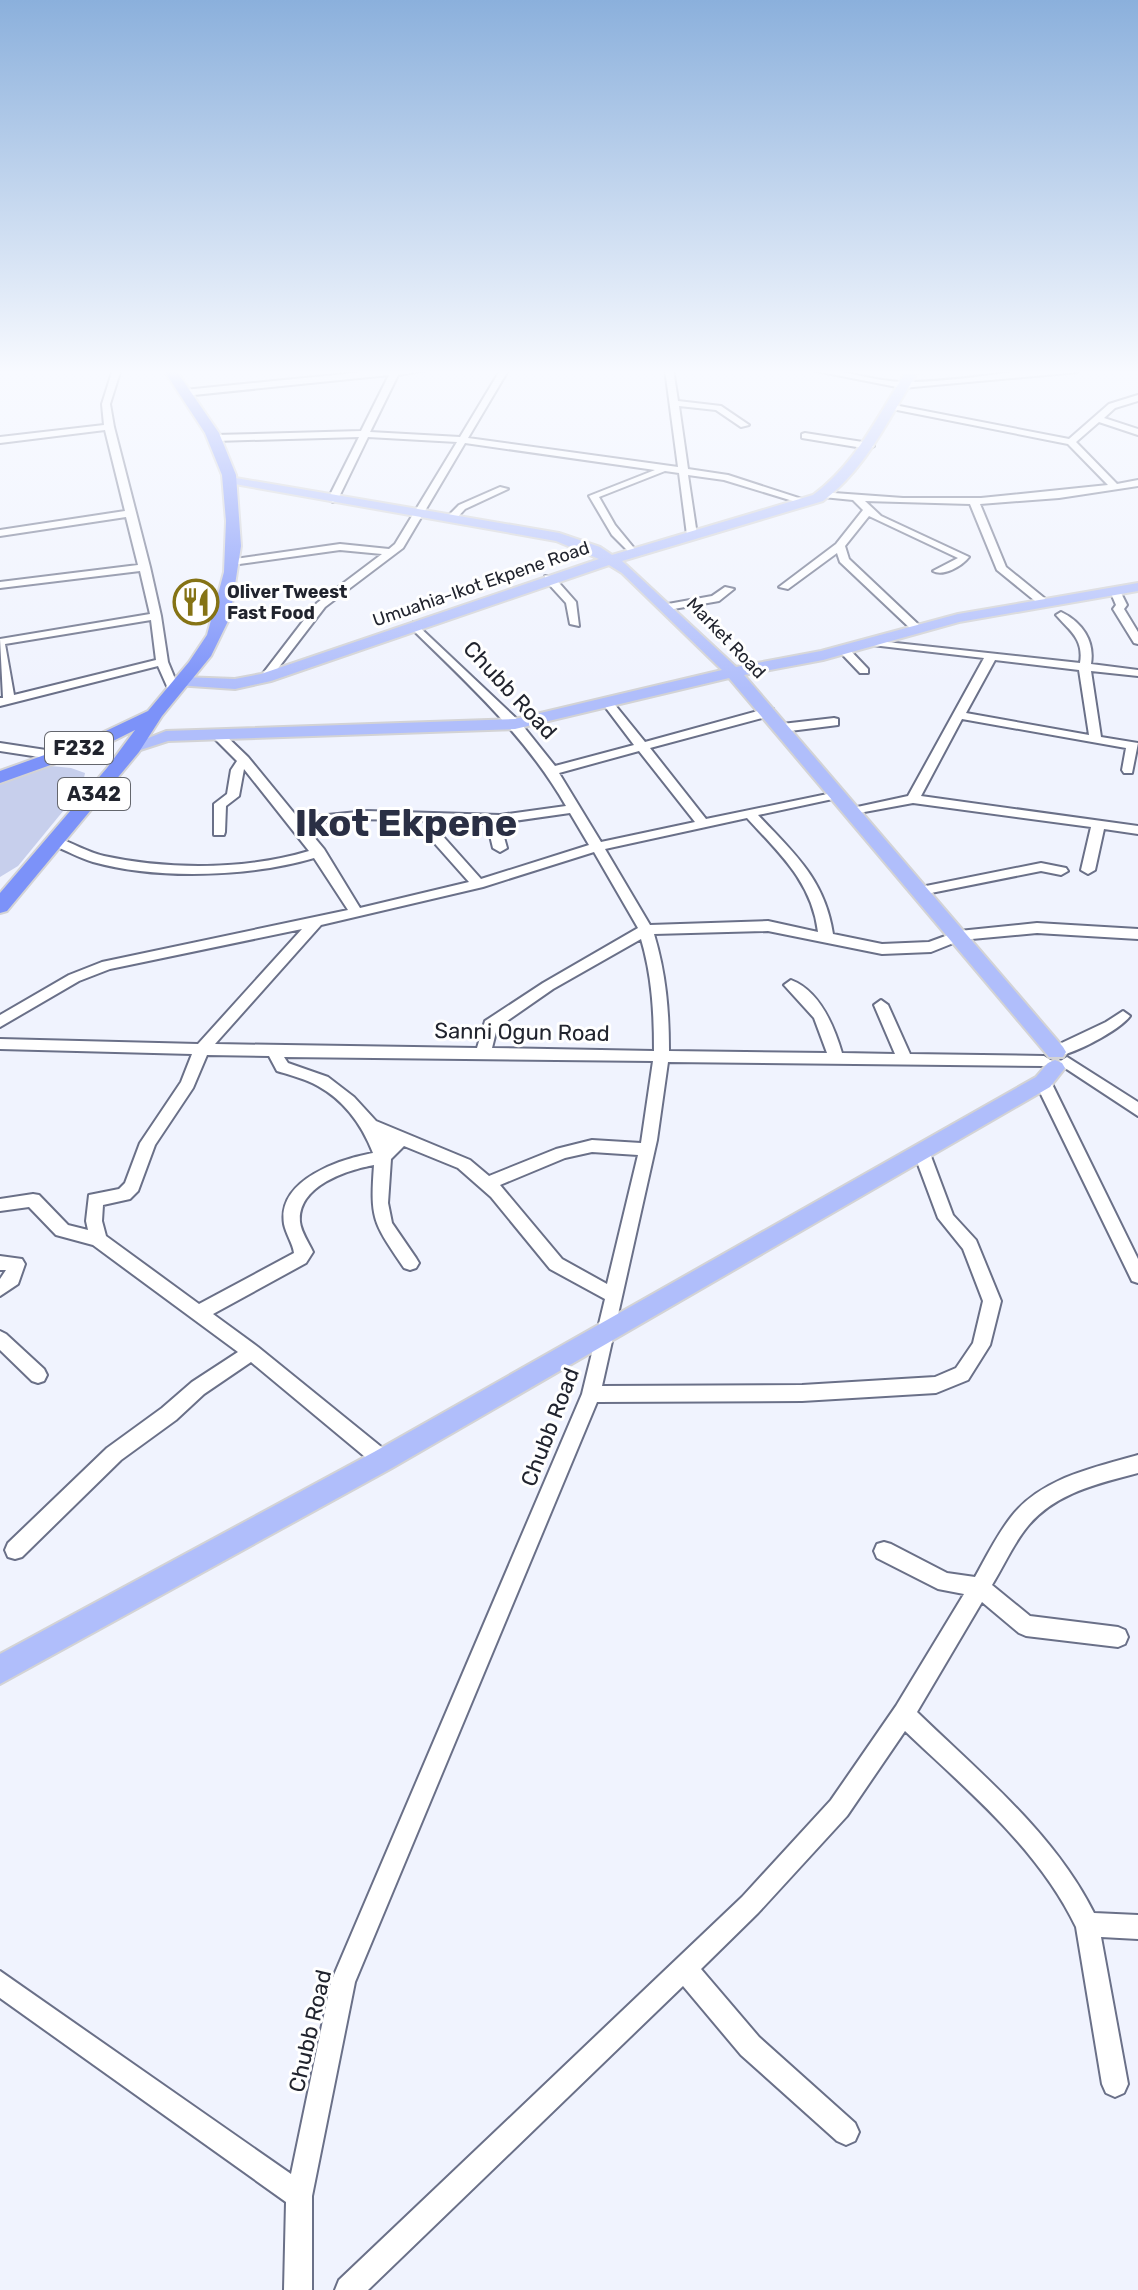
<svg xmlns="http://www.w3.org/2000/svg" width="1138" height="2290" font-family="Rubik,sans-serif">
<rect width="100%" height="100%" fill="#f0f3fe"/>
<path fill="#c7cfec" d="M51 766 71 768 85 773 82 788 18 866 0 877V782Z"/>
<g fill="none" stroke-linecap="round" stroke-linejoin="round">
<g stroke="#6a7088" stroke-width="4">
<path id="minor" d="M113 369H121L110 404 114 427 150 567 161 616 168 662 180 691 170 693 158 666 0 706V698H3L0 639 150 614 140 571 0 588V582L138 565 126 517 0 536V530L125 511 105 430 0 443V437L104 425 102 404ZM151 620 156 660 14 695 5 644Z
M395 369H433L398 375 370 432 460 437 501 369H509L468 438 678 467 665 369H673L678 401 721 406 749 425 741 427 716 410 679 406 688 469 728 475 811 502 806 505 724 480 688 475 697 535 692 538 687 535 679 473 665 471 599 497 615 525 638 553 633 556 612 535 589 496 655 470 465 443 403 548 325 607 269 680H261V676L317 603 382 554 340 550 232 565 227 562 228 560 340 544 389 549 395 544 457 442 368 437 338 499 333 502 328 499 359 437 215 441 210 438 215 435 361 431 389 375 184 396 180 393 184 390Z
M806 369C839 367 871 382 903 382 963 383 1023 366 1082 369L1078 372 902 388Z
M1138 395V401L1115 408 1104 418 1138 429V435L1099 422 1076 442 1117 484 1138 480V486L1059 498 980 504 1006 567 1048 601V605H1040L997 570 970 504 865 501 881 516 969 557C962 566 943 577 933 571L958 558 869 516 845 546 849 559 920 626V630H912L840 562 837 553 788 589 779 587 836 544 863 510 853 500 823 497 820 496V492L903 498H981L1108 485 1068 444 892 409 889 408V404L1069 439 1109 404Z
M805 433 869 443 874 446 869 449 802 438V434Z
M500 487 508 489 465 509 454 521 445 519 459 505Z
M545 576H553L576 602 579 626 570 624 566 603 545 580Z
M725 587 734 589 719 601 668 610 663 607 668 604 712 596Z
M1111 589H1119L1127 605 1124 609 1138 632V644L1134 643 1113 609 1116 605 1110 591Z
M1061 612C1082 622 1095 641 1091 664L1138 670V676L1091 671 1101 737 1138 743 1132 773H1124L1122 770 1126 748 962 719 921 796 1138 826V834L1104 829 1095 870 1088 874 1081 870 1091 827 913 803 848 815V809L908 796 984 658 872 645 868 644V640L1080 663C1084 639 1070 631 1056 615ZM995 660 1079 670 1089 735 966 713Z
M414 622 519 721 555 766 634 745 603 704V700H611L645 742 765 709H773V715L650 748 706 819 842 791V797L758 815C794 853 825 880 833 934L882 944 929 942 959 931 1037 923 1138 929V939L1037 933 961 940 931 952 882 954 768 931 654 934C666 974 669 1010 669 1051L827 1053 814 1018 784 985 791 980C820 991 834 1026 842 1053L895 1054 874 1005 881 1000 888 1005 910 1054 1044 1056 1052 1061 1044 1066 668 1062 657 1140 602 1386 802 1385 935 1377 956 1368 973 1343 983 1301 963 1249 938 1218 913 1151 915 1147H927L929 1151 953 1215 976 1240 1001 1301 990 1345 968 1380 936 1393 802 1401 597 1402 355 1982 312 2196V2290H284L286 2202 0 1998V1971L291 2174 331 1982 582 1394 605 1299 550 1269 491 1197 458 1168 404 1146 391 1159 388 1203 392 1223 416 1258 419 1263 416 1268 410 1270 404 1268C373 1222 370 1220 374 1165 347 1170 297 1186 300 1222 301 1232 309 1243 313 1252L306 1263 213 1314 258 1347 390 1454 393 1460 390 1466 383 1469 376 1466 251 1362 204 1394 176 1420 121 1460 22 1557 15 1559 8 1557 5 1550 8 1543 107 1448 162 1408 192 1382 238 1352 93 1245 56 1235 29 1207 0 1211V1199L33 1194 39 1195 68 1225 88 1230 86 1221 89 1195 119 1189 125 1183 140 1143 181 1082 192 1054 0 1049V1039L198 1044 302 929 110 969 79 981 0 1027V1015L69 975 102 962 348 910 314 858C250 877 157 880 93 862 79 858 66 850 52 845L50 842 57 838C73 843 87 852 104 856 168 870 246 870 309 851L244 769 239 796 226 806 225 832 224 835H214V804L227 794 231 770 237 761 214 738V732H222L248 757 298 818 367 811 500 815 566 806C525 735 468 684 410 627L409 625ZM639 751 695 822 601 842 559 773ZM570 813 589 845 481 879 440 833 437 821 487 823 493 848 500 852 507 848 500 823ZM747 818C779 853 812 882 818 932L768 921 650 925 605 849ZM343 819 424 820 429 837 469 882 360 908 324 849 304 825ZM594 852 638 928 543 983 485 1021 477 1048 215 1044 321 925 483 887ZM641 939C652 976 654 1012 654 1051L492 1048 497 1028 553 989ZM207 1055 269 1056 277 1071C290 1075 306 1079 318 1086 345 1101 362 1125 373 1153 341 1159 277 1179 284 1224 286 1234 293 1244 294 1253L199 1304 106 1236 102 1221 103 1205 130 1199 138 1191 155 1145 193 1088ZM284 1057 653 1061 641 1143 592 1140 556 1149 489 1176 470 1160 376 1121 354 1097 328 1077 288 1063ZM592 1152 638 1155 607 1284 562 1259 500 1185 565 1158Z
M840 648H848L868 669V673H860L840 652Z
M834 718 838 719V725L782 732 776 728 782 724Z
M0 743 59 752 65 756 59 760 0 751Z
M1041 863 1066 868 1068 871 1061 875 1041 871 921 895 914 891 921 887Z
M1123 1011 1130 1016C1120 1030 1067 1059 1051 1056L1048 1052 1051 1048 1106 1022Z
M1067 1057 1138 1102V1116L1062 1066 1059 1062Z
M1043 1076 1051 1082 1138 1259V1283L1132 1281 1035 1082Z
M0 1256 22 1259 25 1264 18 1284 0 1296V1279L6 1270H0Z
M0 1331 6 1334 44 1369 47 1375 44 1381 38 1383 32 1381 0 1350Z
M1138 1455V1473C1096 1484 1051 1494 1024 1531 1012 1547 1003 1567 992 1585L1030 1616 1118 1627 1125 1630 1128 1637 1125 1644 1118 1647 1026 1636 1019 1633 982 1602 917 1712C981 1774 1054 1833 1094 1913L1138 1915V1939L1101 1937 1128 2084 1124 2093 1115 2097 1106 2093 1102 2084 1076 1927C1038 1848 967 1790 905 1731L847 1816 758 1913 701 1969 759 2037 855 2123 859 2132 855 2141 846 2145 837 2141 741 2055 683 1986 368 2290H335L339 2280 742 1897 831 1800 896 1706 964 1594 938 1589 877 1558 874 1551 877 1544 884 1542 891 1544 947 1573 975 1577C986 1557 997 1535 1011 1517 1041 1478 1093 1468 1138 1455Z"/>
</g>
<g stroke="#d3d3d5" stroke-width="4">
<path id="major" d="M908 369H920C889 416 869 466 823 501L622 561 736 667 821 651 958 614 1138 583V591L959 622 823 660 744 675 1063 1047 1066 1052 1063 1057H1049L729 678 515 729 168 741 134 752 126 747 166 731 515 719 722 670 622 573 609 565 271 681 235 689 176 685 174 682 182 677 235 679 261 674 599 559 556 541 229 483 224 482V476L559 533 600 547 612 555 813 495C858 462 878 414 908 369Z
M1055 1060 1062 1063 1065 1068 1050 1087 392 1468 0 1684V1654L374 1452 1036 1077 1048 1063Z"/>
</g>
<g stroke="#d3d3d5" stroke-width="4">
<path id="highway" d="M163 369H175L219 433 236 475 241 546 230 617 211 656 162 716 139 752 7 911 0 913V893L107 768 135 730 101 747 0 783V771L89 739 148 711 189 662 207 635 224 572 226 521 222 475 205 433Z"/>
</g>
<use href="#minor" fill="#fff" fill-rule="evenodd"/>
<use href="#major" fill="#b0befb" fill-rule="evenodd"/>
<use href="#highway" fill="#7c92f9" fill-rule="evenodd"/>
</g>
<linearGradient id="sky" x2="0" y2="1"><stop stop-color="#8bb0dc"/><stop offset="0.54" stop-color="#f8faff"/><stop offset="1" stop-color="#f8faff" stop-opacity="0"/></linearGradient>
<rect width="1138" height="689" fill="url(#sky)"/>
<defs>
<g id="restaurant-ring" transform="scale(2.3)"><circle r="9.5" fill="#fff" stroke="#857315" stroke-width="1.5"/><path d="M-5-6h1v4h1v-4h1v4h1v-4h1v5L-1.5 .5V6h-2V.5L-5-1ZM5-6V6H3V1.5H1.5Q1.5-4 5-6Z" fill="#857315"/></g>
</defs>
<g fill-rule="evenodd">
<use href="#restaurant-ring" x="196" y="602"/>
</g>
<g text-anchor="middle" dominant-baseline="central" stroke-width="6" stroke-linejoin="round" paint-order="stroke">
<g font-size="18" fill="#21242e" stroke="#fff">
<text transform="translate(481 584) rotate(-19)">Umuahia-Ikot Ekpene Road</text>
<text transform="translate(726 638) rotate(46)">Market Road</text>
</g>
<g font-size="18" font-weight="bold" fill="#21242e" stroke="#fff" text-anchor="start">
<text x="227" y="592">Oliver Tweest<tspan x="227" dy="21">Fast Food</tspan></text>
</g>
<g fill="#fff" stroke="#64666d" stroke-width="2">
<rect x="45" y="732" width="68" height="32" rx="6"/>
<rect x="58" y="778" width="72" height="32" rx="6"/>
</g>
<g font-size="20" font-weight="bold" fill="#21242e">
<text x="79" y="748">F232</text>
<text x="94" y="794">A342</text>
</g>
<g font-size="22" fill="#21242e" stroke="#fff">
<text transform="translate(510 690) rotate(47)">Chubb Road</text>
<text transform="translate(522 1032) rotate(1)">Sanni Ogun Road</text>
<text transform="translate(550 1427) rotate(-69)">Chubb Road</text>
<text transform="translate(310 2031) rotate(-77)">Chubb Road</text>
</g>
<g font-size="38" font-weight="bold" fill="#2a2f44" stroke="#fff">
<text x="406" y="823">Ikot Ekpene</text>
</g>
</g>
</svg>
